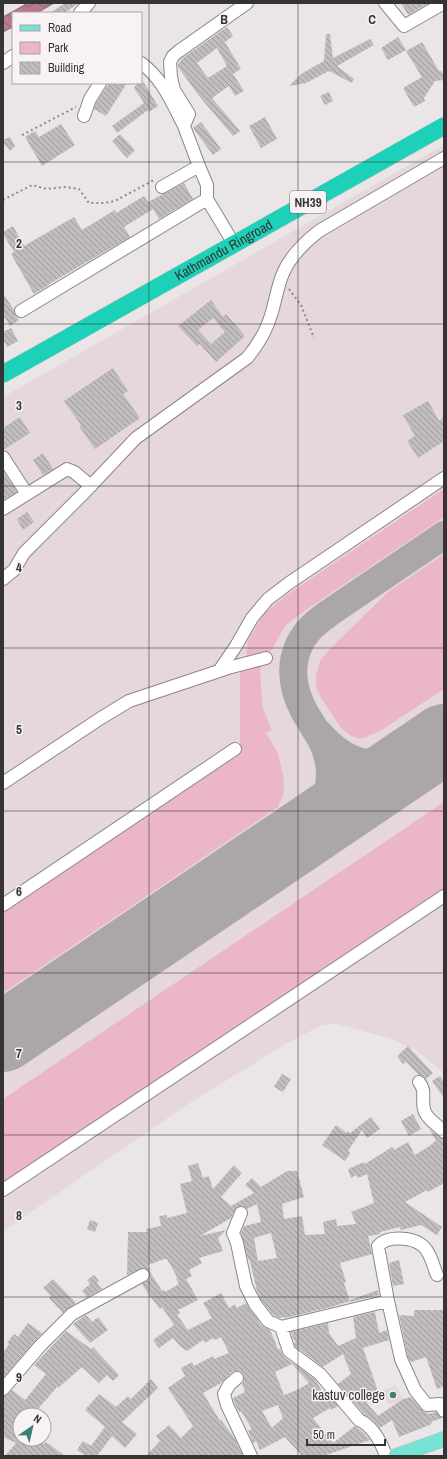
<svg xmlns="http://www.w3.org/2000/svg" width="447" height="1459" font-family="'Archivo Narrow',sans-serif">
<defs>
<pattern id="water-waves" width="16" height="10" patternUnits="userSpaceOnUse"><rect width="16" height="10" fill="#b77991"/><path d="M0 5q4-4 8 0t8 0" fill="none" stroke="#966477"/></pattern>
<pattern id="building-back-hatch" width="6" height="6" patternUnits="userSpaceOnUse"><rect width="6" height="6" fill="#c1bcbe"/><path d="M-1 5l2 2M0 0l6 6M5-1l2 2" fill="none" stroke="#9e999b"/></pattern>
</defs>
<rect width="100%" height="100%" fill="#eae5e7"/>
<path fill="#e5d7dc" d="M444 145V1073L416 1050 392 1039 334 1023 320 1026 287 1043 185 1106 3 1231V397Z
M396 1385 403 1399 389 1405 382 1391Z"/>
<path fill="#ecb6ca" d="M444 489V517L303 612 285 626 271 651 246 658 248 640 264 614 285 596Z
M444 554V689L380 731 361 739 351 736 341 728 321 698 316 687V675L320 661 329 650 388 592Z
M262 664 260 672 263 709 272 730 266 733 278 753 284 780V792L278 807 3 993V907L240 749V668Z
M444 802V890L3 1188V1099Z"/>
<path fill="url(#water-waves)" stroke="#906475" d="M28 3H54L37 13H13V27L3 32V17Z"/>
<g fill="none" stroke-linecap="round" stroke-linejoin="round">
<path stroke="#aba7a8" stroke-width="28" d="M319 733C349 768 377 769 419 756
M317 825C324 805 333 784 329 763 326 742 314 729 304 711 290 685 288 655 308 631 314 624 322 618 329 613L444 535"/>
<path stroke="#aba7a8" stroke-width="70" d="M3 1037 444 739"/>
</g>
<path fill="url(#building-back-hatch)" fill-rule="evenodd" d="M65 3H79L64 13H50Z
M401 3H429L408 15Z
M227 27 233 36 225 42 241 69 233 74 244 91 235 96 229 86 212 98 240 131 233 136 199 96 178 67V64L184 57ZM217 48 227 66 208 78 197 63Z
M326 34H330L333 58 370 39 374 45 337 66 354 79 352 83 329 71 306 83 289 86 301 74 324 61Z
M398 37 406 50 388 60 381 48Z
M422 42 439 71H441L444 75V80L435 81 424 98 425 101 414 107 403 88 422 77 406 51Z
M109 83H127L106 116 94 109 96 103Z
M137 83H144L158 106 149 112 148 110 117 133 112 126 144 103 134 88Z
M329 92 333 101 325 105 320 96Z
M265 117 277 139 261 148 249 126Z
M201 122 221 149 213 155 193 128Z
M61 124 75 145 42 166 25 137 35 131 39 137Z
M120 134 135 150 127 158 112 141Z
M10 137 15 146 10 151 3 142V140Z
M184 183 193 199 159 219 153 209 124 227 130 237 49 284V285L34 294 11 254 14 252 3 234V232L13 226 24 246 74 217 82 230 115 210 116 213 144 196 148 202Z
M3 293 14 310 15 315 19 320 10 326 3 315Z
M211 300 223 317 226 314 245 336 216 362 200 344 197 346 178 326ZM213 318 225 332 211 344 198 330Z
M11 328 18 341 7 347 3 339V332Z
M113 368 128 391 123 394 140 418 95 449 79 426 81 425 64 401Z
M428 401 439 421 444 417V441L418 458 407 441 415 436 403 415Z
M20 417 30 433 3 450V428Z
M43 453 53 469 43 475 33 460Z
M3 471 17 492 3 500Z
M27 512 34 522 23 530 17 519Z
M408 1046 433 1073 426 1079 423 1076 419 1075 406 1062 403 1064 397 1056Z
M282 1074 291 1079 283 1092 274 1087Z
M440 1076 444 1082V1098L432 1081Z
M413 1114 421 1129 409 1136 401 1121Z
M371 1117 380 1129 367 1138 362 1130 348 1151 350 1153 345 1161 322 1145 336 1125 347 1133 348 1131 350 1133Z
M429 1129 439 1137 444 1139V1183L428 1192 427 1190 405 1202 442 1227 437 1235 421 1225 401 1230 400 1227 380 1232V1234L368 1236 372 1254 340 1263 346 1282 344 1283 350 1301 331 1307 285 1318V1317L280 1318 273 1315 261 1300 257 1291 250 1261 248 1259 241 1233 244 1226 261 1222 257 1204 247 1209 243 1206 237 1207 231 1218 200 1236 226 1230 218 1238 223 1251 199 1258 202 1263 189 1270 192 1276 186 1279 198 1300 178 1310 180 1313 177 1315 188 1330 212 1318 203 1303 221 1293 229 1308 235 1304 237 1308 246 1303 262 1326 270 1330 278 1349H280L284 1357 315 1379 323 1393 325 1391 338 1406 331 1410 330 1408 313 1418 333 1443 355 1426 363 1432 370 1440 323 1456H302L285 1437 260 1450 256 1441 253 1443 248 1431 252 1429 241 1411 239 1412 234 1402 233 1398 245 1392 242 1384 244 1380V1376L240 1371H236L232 1372 221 1383 203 1393 220 1421 221 1420 235 1439 243 1456H146L160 1441 156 1436 169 1425 181 1438 193 1426 168 1388 185 1376 181 1368 192 1362 194 1366 213 1356 214 1359 229 1353 221 1337 214 1340 213 1338 205 1343 203 1340 187 1351 180 1346 173 1338 159 1348 153 1340 174 1325 162 1307 160 1309 151 1297H150L142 1284 150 1279 149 1271 143 1268 127 1275 128 1232H147L146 1229 161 1226 159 1216 167 1215V1218L187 1213 180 1184 192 1181 188 1166 198 1163 203 1178 209 1176 213 1189 234 1165 242 1173 221 1197 231 1206 254 1193 245 1185 252 1178 261 1187 287 1171H297L304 1197 282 1204 284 1219 302 1216 305 1235 325 1234 323 1222 336 1219 337 1226 356 1224 351 1212 374 1203 367 1174 358 1178 356 1175 351 1178 348 1169 364 1162 365 1164 392 1147 394 1150 408 1142 415 1155 431 1145 436 1140ZM271 1233 277 1258 258 1261 254 1238ZM164 1259H167L177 1277 176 1278 179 1284 165 1292 164 1290 162 1291 149 1270H151L148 1265ZM292 1364 309 1383 297 1390 284 1395 275 1372ZM278 1405 283 1418 272 1428 262 1411Z
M90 1220 98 1223 95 1232 87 1229Z
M399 1260 404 1284 393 1286 389 1263Z
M94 1275 99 1281 97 1283 102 1289 87 1297 82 1291 90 1284 87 1280Z
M53 1279 76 1303 63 1313 49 1298 51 1296 43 1288Z
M378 1290 379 1295 350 1302V1300Z
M414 1310H444V1386L437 1389 426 1357 411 1362 408 1357 399 1315 414 1316Z
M375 1312 379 1333 387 1330 389 1340 363 1348 380 1397 366 1402 378 1416 403 1399 411 1397 424 1412H427L428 1414 436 1412 442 1418 431 1422 432 1424 399 1437 392 1420 380 1428 373 1420 364 1414 338 1384 351 1374 343 1354 323 1367 295 1346 294 1343 296 1342 293 1338 291 1332 328 1323 329 1333 338 1346 356 1338 353 1317Z
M86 1315 92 1322 98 1317 108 1330 90 1343 73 1324Z
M28 1323 42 1333 3 1378V1353L9 1344 7 1343 14 1334 18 1337Z
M66 1331 91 1349 93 1347 119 1375 113 1381 107 1375 99 1383 82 1367 58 1388 57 1387 38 1409 47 1415H20V1439H38L44 1444 46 1442 65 1456H5L16 1443 3 1437V1396L8 1394 12 1390 25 1400 46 1374 34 1365Z
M151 1379 158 1388 122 1422 137 1434 125 1448 112 1436 97 1456H86L77 1450 83 1441 91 1446 105 1427 85 1410 99 1394 116 1407 128 1396 131 1399Z"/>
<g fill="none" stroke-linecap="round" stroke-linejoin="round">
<g stroke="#8c8788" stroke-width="14">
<path id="minor" d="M385 3 404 26 444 3
M80 13 89 3
M3 63 13 56
M141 63C163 79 172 103 184 126
M84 116 90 99 100 83
M199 166 207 185V199
M162 187 199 166 184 126 189 114 174 90 171 77 170 62 173 56 179 51 247 3
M21 311 207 199 234 244
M3 457 27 494
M3 509 67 469 74 472 91 486
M3 579 14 570 24 553 84 493 136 438 247 358C259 344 267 330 272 312 276 298 278 284 284 271 292 254 305 242 319 231L444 158
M219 671 236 646 252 618 268 599 289 583 444 478
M3 783 101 718 129 701 228 668 266 658
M3 905 235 749
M419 1082C428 1093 419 1103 426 1114 430 1121 439 1126 444 1132
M3 1190 444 896
M241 1213 233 1233 237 1243 246 1286 255 1304 268 1321 281 1327 289 1351 320 1374 359 1420C373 1426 381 1442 386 1456
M437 1275C433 1266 431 1253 423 1246 413 1237 387 1235 378 1246L388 1301 401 1359 415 1390 427 1405 440 1404 444 1411
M281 1327 388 1301
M237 1378 229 1385 224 1394 227 1405 251 1456
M3 1389 40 1346 72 1314 143 1275"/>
</g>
<g stroke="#c2c2c2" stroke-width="16">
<path id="major" d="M396 1456 444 1439"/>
</g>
<g stroke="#c2c2c2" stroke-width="18">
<g id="highway">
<path id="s1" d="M3 374 444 126"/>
</g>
</g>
<path stroke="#8d898b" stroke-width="2" stroke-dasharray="2 3" stroke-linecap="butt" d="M22 135 76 107
M3 200 32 185 47 189 65 187 79 189 89 203H104L115 201 154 180
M289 289 301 305 314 338"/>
<use href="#minor" stroke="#fff" stroke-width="12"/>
<use href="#major" stroke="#77e3d4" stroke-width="15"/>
<use href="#highway" stroke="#1cd1b7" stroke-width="17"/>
</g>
<path fill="none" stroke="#353334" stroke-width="1" stroke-opacity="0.55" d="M149 3V1456M298 3V1456M3 162H444M3 324H444M3 486H444M3 648H444M3 811H444M3 973H444M3 1135H444M3 1297H444"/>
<circle fill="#3c8073" stroke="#f8f2f4" stroke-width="1.5" cx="393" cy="1395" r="4"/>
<g text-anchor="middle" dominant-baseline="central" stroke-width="3" stroke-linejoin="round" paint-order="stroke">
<rect fill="#f8f2f4" stroke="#706c6e" stroke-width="1" x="290" y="191" width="36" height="22" rx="3"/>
<g font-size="13" font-weight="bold" fill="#353334">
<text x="308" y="202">NH39</text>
</g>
<g font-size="14" fill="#353334" stroke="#f8f2f4">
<text stroke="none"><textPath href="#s1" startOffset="253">Kathmandu Ringroad</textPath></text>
</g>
<g font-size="14" fill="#353334" stroke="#f8f2f4" text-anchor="end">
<text x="385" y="1395">kastuv college</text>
</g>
</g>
<g font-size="13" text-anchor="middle" font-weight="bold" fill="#353334" stroke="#f8f2f4" stroke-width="3" stroke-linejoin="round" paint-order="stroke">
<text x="224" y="24">B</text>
<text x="372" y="24">C</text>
<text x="19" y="248">2</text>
<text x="19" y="410">3</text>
<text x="19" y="572">4</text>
<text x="19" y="734">5</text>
<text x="19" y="896">6</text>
<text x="19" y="1058">7</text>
<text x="19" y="1220">8</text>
<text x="19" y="1382">9</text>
</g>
<rect width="447" height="1459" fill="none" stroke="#353334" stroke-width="8"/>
<rect x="12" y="12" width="130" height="72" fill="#f8f2f4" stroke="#aaa6a7"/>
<rect x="20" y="25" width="20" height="6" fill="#77e3d4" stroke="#aaa6a7"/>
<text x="48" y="32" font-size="12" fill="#353334">Road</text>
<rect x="20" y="42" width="20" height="12" fill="#ecb6ca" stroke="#aaa6a7"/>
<text x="48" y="52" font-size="12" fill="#353334">Park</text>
<rect x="20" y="62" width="20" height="12" fill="url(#building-back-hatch)" stroke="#aaa6a7"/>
<text x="48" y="72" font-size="12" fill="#353334">Building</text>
<g transform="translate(32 1427) rotate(34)"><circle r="19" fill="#f8f2f4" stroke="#aaa6a7"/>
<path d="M0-3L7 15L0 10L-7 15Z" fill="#3c8073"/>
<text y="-6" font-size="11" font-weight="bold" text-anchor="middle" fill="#353334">N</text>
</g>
<path d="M307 1439v6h78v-6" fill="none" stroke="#353334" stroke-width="2"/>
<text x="313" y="1439" font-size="12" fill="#353334" stroke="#f8f2f4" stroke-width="3" paint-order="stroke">50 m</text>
</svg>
